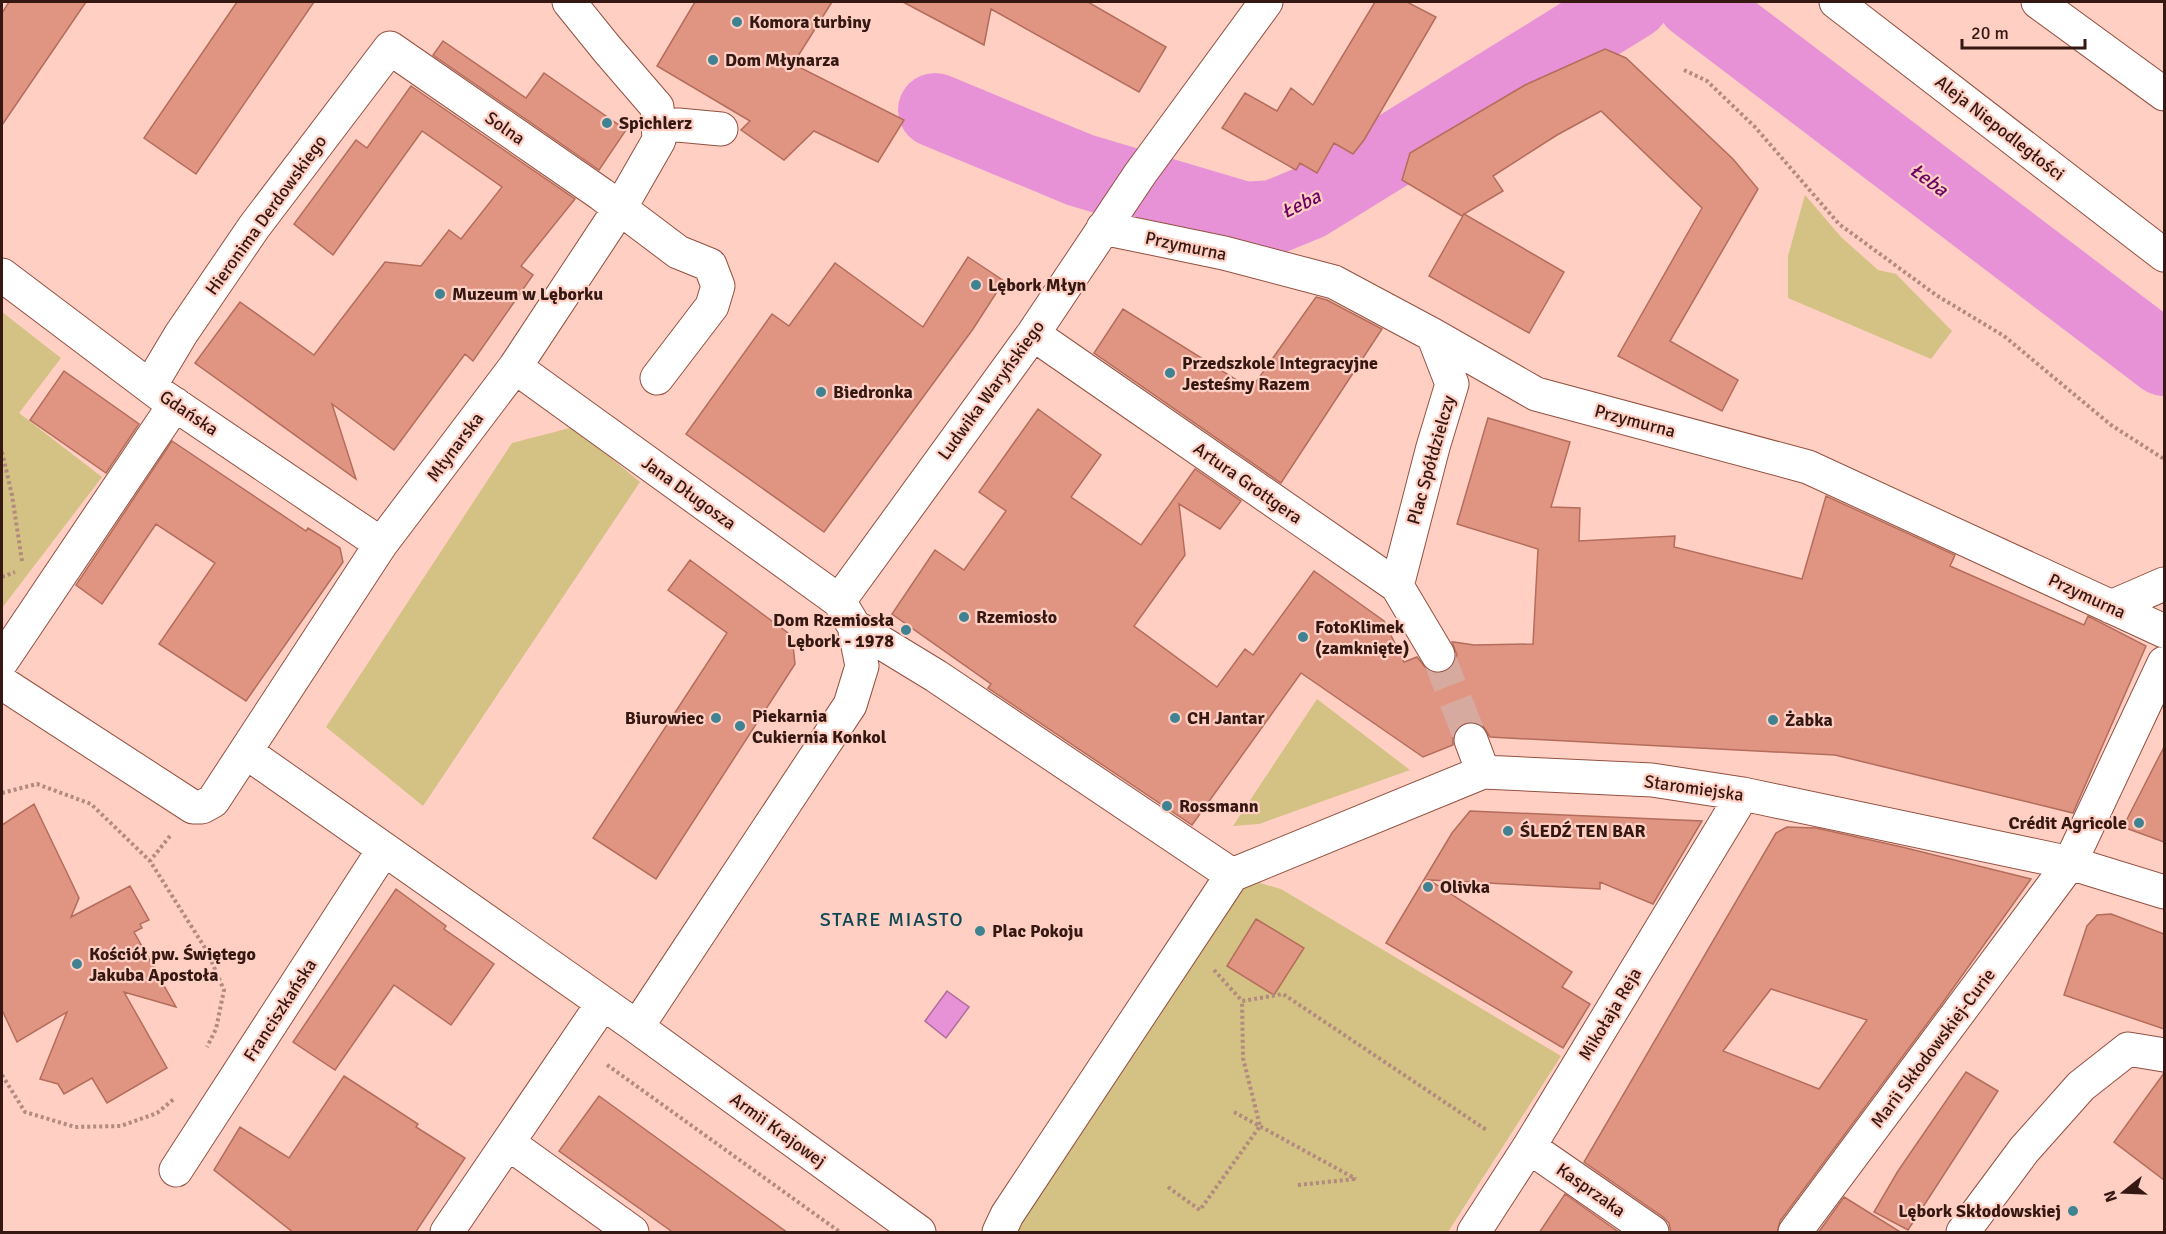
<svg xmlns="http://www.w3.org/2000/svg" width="2166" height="1234" font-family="Signika,sans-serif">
<rect width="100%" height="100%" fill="#ffcfc3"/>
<path fill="#d3c284" d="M1805 195 1841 237 1878 270 1896 274 1952 331 1931 359 1788 298V256Z
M2 312 61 358 19 413 102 477 2 608Z
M574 427 640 482 423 806 326 727 512 443Z
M1317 699 1410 770 1259 824 1233 826Z
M1232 875 1281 889 1561 1056 1448 1232H1001Z"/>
<path fill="#e792d6" stroke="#b16d9b" stroke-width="1.5" d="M947 991 969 1007 946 1038 925 1021Z"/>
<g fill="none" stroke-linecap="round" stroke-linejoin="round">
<path stroke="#e792d6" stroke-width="74" d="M1694 2 2164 359
M935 110 1080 170 1245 219 1274 217 1308 203 1633 2"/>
</g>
<path fill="#e09583" stroke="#b46d5b" stroke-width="1.5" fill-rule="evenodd" d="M9 2H86L2 125V13Z
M237 2H314L196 174 144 138Z
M695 2H832L793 64 904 120 878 162 814 131 784 160 741 130 750 121 657 66Z
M903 2H1088L1166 47 1139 92 991 9 984 45Z
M1375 2H1407L1436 17 1364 140 1353 154 1334 143 1317 173 1300 163 1296 170 1222 128 1245 93 1277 111 1291 88 1313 105Z
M443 41 526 98 544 73 626 130 599 170 433 55Z
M1605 49 1626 58 1733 159 1758 189 1670 341 1738 380 1722 411 1618 356 1702 208 1601 111 1557 135 1493 176 1503 191 1464 214 1564 272 1529 333 1429 276 1464 214 1462 216 1402 180 1410 153 1525 85Z
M411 86 575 199 521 266 533 275 473 361 465 354 394 450 332 404 356 479 195 363 240 302 314 355 385 262 421 266 449 230 461 239 502 187 422 131 333 255 294 224 356 140 367 148Z
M968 257 1004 281 973 329 824 532 686 434 772 314 789 326 835 263 923 327Z
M1316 297 1327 300 1382 329 1281 483 1094 353 1123 309 1251 389Z
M64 371 139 424 106 473 30 420Z
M1038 409 1101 455 1071 497 1141 545 1195 469 1241 501 1220 529 1179 504 1185 555 1134 626 1217 687 1245 649 1253 655 1314 571 1384 621 1404 662 1417 657 1429 672 1438 674 1447 671 1454 665 1457 655 1452 642H1454L1474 645 1533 644 1538 549 1457 524 1488 418 1570 442 1551 507 1580 508 1579 541 1675 536 1674 547 1802 579 1826 496 1955 555 1950 566 2084 625 2088 616 2146 646 2073 813 1835 755 1490 737 1483 726 1473 721 1464 723 1457 728 1453 736V745L1423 757 1301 673 1192 825 988 688 991 684 892 614 935 550 964 570 1006 511 979 492Z
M172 441 306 531 308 528 340 548 343 562 246 701 159 644 215 563 156 524 102 604 76 585Z
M690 560 792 636 795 664 656 879 593 838 727 633 668 590Z
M2164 747V842L2123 827Z
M34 804 79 898 71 917 130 886 149 920 140 924 142 928 134 932 176 1007 124 992 167 1068 107 1103 92 1078 64 1094 58 1084 40 1079 67 1012 17 1042 2 1010V825Z
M1470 811 1702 821 1653 904 1600 882V889L1429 880 1572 972 1562 987 1590 1004 1563 1048 1386 943 1452 833Z
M1787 827 1816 828 1902 847 2031 879 1941 1005 1780 1221 1777 1233H1671L1669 1223 1663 1217 1584 1162 1776 833ZM1771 989 1867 1020 1819 1089 1723 1051Z
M396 889 446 926 444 929 494 964 451 1025 394 985 335 1070 293 1042Z
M2111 914 2164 934V1029L2064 995 2087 926 2097 915Z
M1256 919 1304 948 1274 995 1227 966Z
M1966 1072 1998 1091 1908 1230 1874 1212 1898 1171Z
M2164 1073V1180L2114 1142Z
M344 1076 418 1124 416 1127 465 1158 415 1233H294L214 1170 240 1127 289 1158Z
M599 1096 788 1233H674L559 1151Z
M1565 1194 1620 1233H1539Z
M1844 1197 1902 1233H1818Z"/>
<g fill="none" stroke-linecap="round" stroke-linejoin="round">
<path stroke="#d6aa9f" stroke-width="33" stroke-dasharray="33 16" stroke-linecap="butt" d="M1438 655 1471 740"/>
<g stroke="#945040" stroke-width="35">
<path id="minor" d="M2038 2 2164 94
M659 126 678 125 721 129
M1103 228 1224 253 1334 282 1433 335 1536 394 1808 467 2164 631
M2 275 161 395 381 544
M1033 334 1397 586 1438 655
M515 367 839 601 854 626 862 666 850 705 637 1027
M150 386 181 334 254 227 390 48 601 194 678 252 710 265 718 286 712 306 657 378
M1397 586 1433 447 1452 384 1433 335
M839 601 1033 334 1140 174 1266 2
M2111 607 2164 584
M854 626 936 676 1232 875
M2 661 175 404
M2 683 193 807H202L213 801 381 544 515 367 620 208 659 140 657 107 607 49 569 2
M1471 740 1483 772
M246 752 637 1027 919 1232
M1232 875 1483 772 1652 780 1743 794 2070 863 2164 892
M508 1143 632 1232
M1529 1147 1652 1232
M176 1170 384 849
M447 1232 603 1003
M999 1232 1007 1215 1232 875
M1474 1232 1529 1147 1743 794
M1795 1232 2070 863 2164 663
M1963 1232 2024 1150 2081 1086 2128 1049 2164 1055"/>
</g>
<g stroke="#945040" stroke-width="35">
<path id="major" d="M1836 2 2164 255"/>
</g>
<path stroke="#b28a7f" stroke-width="4" stroke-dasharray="3 3" stroke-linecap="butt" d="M1684 70 1707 81 1755 127 1839 224 1936 295 2004 336 2111 425 2164 459
M2 452 12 495 22 561
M2 577 15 572
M2 793 37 784 91 804 150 861
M170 836 150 861 207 951 224 990 216 1029 207 1047
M1214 970 1242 1001
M607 1065 840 1232
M2 1075 25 1112 75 1127 121 1126 157 1113 175 1098
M1234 1112 1356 1179
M1298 1185 1355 1179
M1168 1187 1200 1210 1260 1126 1243 1058 1242 1001 1283 994 1488 1131"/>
<use href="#minor" stroke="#fff" stroke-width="33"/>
<use href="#major" stroke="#fff" stroke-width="33"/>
</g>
<g fill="#3f8292" stroke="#ffcfc3" stroke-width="2">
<circle cx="737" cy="22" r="6"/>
<circle cx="713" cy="60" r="6"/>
<circle cx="607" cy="123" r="6"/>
<circle cx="976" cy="285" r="6"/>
<circle cx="440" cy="294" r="6"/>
<circle cx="1170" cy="373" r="6"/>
<circle cx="821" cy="392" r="6"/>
<circle cx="964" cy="617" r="6"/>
<circle cx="906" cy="630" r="6"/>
<circle cx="1303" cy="637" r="6"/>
<circle cx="716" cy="718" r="6"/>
<circle cx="1175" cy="718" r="6"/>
<circle cx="1773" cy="720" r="6"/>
<circle cx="740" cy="726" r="6"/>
<circle cx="1167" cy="806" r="6"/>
<circle cx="2139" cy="823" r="6"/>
<circle cx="1508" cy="831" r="6"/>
<circle cx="1428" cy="887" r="6"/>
<circle cx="980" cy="931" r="6"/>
<circle cx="77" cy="964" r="6"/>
<circle cx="2073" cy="1211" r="6"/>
</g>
<g text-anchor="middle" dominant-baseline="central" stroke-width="4.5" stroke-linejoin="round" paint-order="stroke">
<g font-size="18" font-weight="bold" fill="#341811" stroke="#ffcfc3" text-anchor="start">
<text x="749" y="22">Komora turbiny</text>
<text x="725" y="60">Dom Młynarza</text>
<text x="619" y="123">Spichlerz</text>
<text x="988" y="285">Lębork Młyn</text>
<text x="452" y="294">Muzeum w Lęborku</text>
<text x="1182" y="363">Przedszkole Integracyjne<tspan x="1182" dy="21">Jesteśmy Razem</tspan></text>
<text x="833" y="392">Biedronka</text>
<text x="976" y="617">Rzemiosło</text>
<text x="894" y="620" text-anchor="end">Dom Rzemiosła<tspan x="894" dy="21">Lębork - 1978</tspan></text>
<text x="1315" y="627">FotoKlimek<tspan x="1315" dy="21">(zamknięte)</tspan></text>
<text x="752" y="716">Piekarnia<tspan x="752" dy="21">Cukiernia Konkol</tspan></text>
<text x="704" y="718" text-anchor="end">Biurowiec</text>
<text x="1187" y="718">CH Jantar</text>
<text x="1785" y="720">Żabka</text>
<text x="1179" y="806">Rossmann</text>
<text x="2127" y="823" text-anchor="end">Crédit Agricole</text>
<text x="1520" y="831">ŚLEDŹ TEN BAR</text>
<text x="1440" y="887">Olivka</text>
<text x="992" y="931">Plac Pokoju</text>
<text x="89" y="954">Kościół pw. Świętego<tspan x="89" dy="21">Jakuba Apostoła</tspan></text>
<text x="2061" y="1211" text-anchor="end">Lębork Skłodowskiej</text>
</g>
<g font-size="18" fill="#341811" stroke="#ffcfc3">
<text transform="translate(505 128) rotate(35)">Solna</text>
<text transform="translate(2000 128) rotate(38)">Aleja Niepodległości</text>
<text transform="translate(266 215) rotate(-54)">Hieronima Derdowskiego</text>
<text transform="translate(1186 246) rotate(12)">Przymurna</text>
<text transform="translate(991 390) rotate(-54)">Ludwika Waryńskiego</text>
<text transform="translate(189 413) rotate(34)">Gdańska</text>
<text transform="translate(1635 421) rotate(15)">Przymurna</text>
<text transform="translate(455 447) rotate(-53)">Młynarska</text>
<text transform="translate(1431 460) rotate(-74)">Plac Spółdzielczy</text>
<text transform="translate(1248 483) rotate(35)">Artura Grottgera</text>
<text transform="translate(689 493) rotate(36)">Jana Długosza</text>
<text transform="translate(2087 596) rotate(25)">Przymurna</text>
<text transform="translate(1694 788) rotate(8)">Staromiejska</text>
<text transform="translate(280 1010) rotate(-57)">Franciszkańska</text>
<text transform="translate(1610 1014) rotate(-59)">Mikołaja Reja</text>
<text transform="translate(1933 1048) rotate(-53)">Marii Skłodowskiej-Curie</text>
<text transform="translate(778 1130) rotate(36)">Armii Krajowej</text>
<text transform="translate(1591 1190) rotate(35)">Kasprzaka</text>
</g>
<g font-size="20" font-style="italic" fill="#6d0160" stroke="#ffcfc3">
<text transform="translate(1929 180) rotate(37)">Łeba</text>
<text transform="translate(1301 204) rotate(-26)">Łeba</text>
</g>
<g font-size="20" letter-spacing="1.5" fill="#0d4854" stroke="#ffcfc3">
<text x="892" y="919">STARE MIASTO</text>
</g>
</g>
<rect width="2166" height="1234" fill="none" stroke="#341811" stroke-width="6"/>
<g transform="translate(2124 1192) rotate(252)" stroke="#ffcfc3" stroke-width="4.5" paint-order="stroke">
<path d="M0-4.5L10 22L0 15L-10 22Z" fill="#341811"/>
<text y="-9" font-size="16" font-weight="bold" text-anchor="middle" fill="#341811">N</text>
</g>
<path d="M1962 39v9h123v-9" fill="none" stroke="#341811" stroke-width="3"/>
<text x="1971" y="39" font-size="18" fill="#341811" stroke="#ffcfc3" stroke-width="4.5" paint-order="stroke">20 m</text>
</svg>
